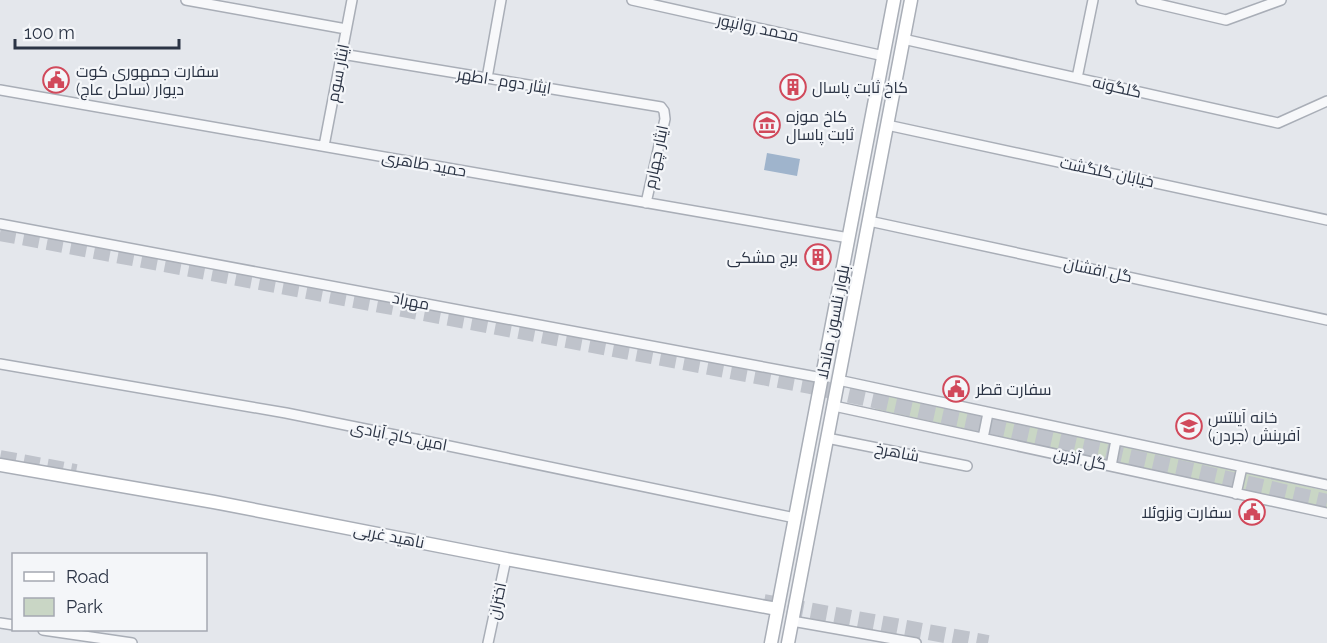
<svg xmlns="http://www.w3.org/2000/svg" width="1327" height="643" font-family="Raleway,Cairo,sans-serif">
<rect width="100%" height="100%" fill="#e4e7ec"/>
<path fill="#c9d6c5" d="M879 392 1327 491V508L875 409Z"/>
<path fill="#9fb4cc" d="M767 153 800 159 797 176 764 170Z"/>
<g fill="none" stroke-linecap="round" stroke-linejoin="round">
<path stroke="#bfc3cb" stroke-width="16" stroke-dasharray="16 8" stroke-linecap="butt" d="M0 233 810 386 1193 471 1327 502
M0 458 76 472
M764 602 988 643"/>
<g stroke="#a9aeb7" stroke-width="12">
<path id="street" d="M186 0 346 29
M632 0 884 56
M1141 0 1226 20 1281 0
M903 39 1278 123 1327 101
M342 54 661 107 664 111 665 119 646 203
M487 78 501 0
M1077 78 1093 0
M0 90 849 238
M887 125 1327 220
M324 146 352 0
M869 221 1327 320
M0 224 822 378
M0 364 286 413 425 441 795 518
M838 380 1327 485
M834 406 1327 513
M827 438 967 466
M983 438 988 413
M1111 466 1116 440
M1236 494 1242 467
M792 621 916 643
M0 623 14 625
M43 630 132 643
M488 643 506 559"/>
</g>
<g stroke="#a9aeb7" stroke-width="15">
<path id="secondary" d="M0 465 214 502 506 559 777 609
M771 643 894 0
M788 643 911 0"/>
</g>
<use href="#street" stroke="#f7f8fa" stroke-width="9"/>
<use href="#secondary" stroke="#fff" stroke-width="12"/>
</g>
<defs>
<g id="civic-ring" transform="scale(1.35)"><circle r="9.5" fill="#f4f6f9" stroke="#d1495b" stroke-width="1.5"/><path d="M-.6-6.5H3V-4.5H.6V-3L4-1V1h2V6H-6V1h2V-1L-.6-3ZM-1.2 2.5V6h2.4V2.5Z" fill="#d1495b"/></g>
<g id="building-ring" transform="scale(1.35)"><circle r="9.5" fill="#f4f6f9" stroke="#d1495b" stroke-width="1.5"/><path d="M-4-6H4V6H1V3H-1V6H-4ZM-2.5-4.3h1.7v1.8h-1.7ZM.8-4.3h1.7v1.8H.8ZM-2.5-1h1.7V.8h-1.7ZM.8-1h1.7V.8H.8Z" fill="#d1495b"/></g>
<g id="museum-ring" transform="scale(1.35)"><circle r="9.5" fill="#f4f6f9" stroke="#d1495b" stroke-width="1.5"/><path d="M0-6L6-3V-2H-6V-3ZM-5-1h2V3h-2ZM-1-1h2V3h-2ZM3-1h2V3H3ZM-6 4H6V6H-6Z" fill="#d1495b"/></g>
<g id="school-ring" transform="scale(1.35)"><circle r="9.5" fill="#f4f6f9" stroke="#d1495b" stroke-width="1.5"/><path d="M0-5L7-2L0 1L-7-2ZM-4 1L0 2.5L4 1V4Q0 6-4 4Z" fill="#d1495b"/></g>
</defs>
<g fill-rule="evenodd">
<use href="#civic-ring" x="56" y="80"/>
<use href="#building-ring" x="793" y="87"/>
<use href="#museum-ring" x="767" y="125"/>
<use href="#building-ring" x="818" y="257"/>
<use href="#civic-ring" x="956" y="389"/>
<use href="#school-ring" x="1189" y="426"/>
<use href="#civic-ring" x="1252" y="512"/>
</g>
<g text-anchor="middle" dominant-baseline="central" stroke-width="4.5" stroke-linejoin="round" paint-order="stroke">
<g font-size="16" fill="#2b3445" stroke="#f4f6f9">
<text transform="translate(758 28) rotate(12)">محمد روانپور</text>
<text transform="translate(338 73) rotate(-79)">ایثار سوم</text>
<text transform="translate(504 81) rotate(9)">ایثار دوم -اطهر</text>
<text transform="translate(1117 87) rotate(13)">گلگونه</text>
<text transform="translate(656 157) rotate(-78)">ایثار چهارم</text>
<text transform="translate(424 164) rotate(10)">حمید طاهری</text>
<text transform="translate(1107 172) rotate(12)">خیابان گلگشت</text>
<text transform="translate(1098 270) rotate(12)">گل‌ افشان</text>
<text transform="translate(411 301) rotate(11)">مهراد</text>
<text transform="translate(833 322) rotate(-79)">بلوار نلسون ماندلا</text>
<text transform="translate(399 436) rotate(11)">امین کاج آبادی</text>
<text transform="translate(897 452) rotate(11)">شاهرخ</text>
<text transform="translate(1080 459) rotate(12)">گل آذین</text>
<text transform="translate(389 536) rotate(11)">ناهید غربی</text>
<text transform="translate(497 601) rotate(-78)">اختران</text>
</g>
<g font-size="16" fill="#2b3445" stroke="#f4f6f9" text-anchor="start">
<text x="76" y="71">سفارت جمهوری کوت<tspan x="76" dy="18">دیوار (ساحل عاج)</tspan></text>
<text x="812" y="87">کاخ ثابت پاسال</text>
<text x="786" y="116">کاخ موزه<tspan x="786" dy="18">ثابت پاسال</tspan></text>
<text x="798" y="257" text-anchor="end">برج مشکی</text>
<text x="976" y="389">سفارت قطر</text>
<text x="1208" y="417">خانه آیلتس<tspan x="1208" dy="18">آفرینش (جردن)</tspan></text>
<text x="1232" y="512" text-anchor="end">سفارت ونزوئلا</text>
</g>
</g>
<rect x="12" y="553" width="195" height="78" fill="#f4f6f9" stroke="#a4a8b1" stroke-width="1.5"/>
<rect x="24" y="572" width="30" height="9" fill="#ffffff" stroke="#a4a8b1" stroke-width="1.5"/>
<text x="66" y="583" font-size="18" fill="#2b3445">Road</text>
<rect x="24" y="598" width="30" height="18" fill="#c9d6c5" stroke="#a4a8b1" stroke-width="1.5"/>
<text x="66" y="613" font-size="18" fill="#2b3445">Park</text>
<path d="M15 39v9h164v-9" fill="none" stroke="#2b3445" stroke-width="3"/>
<text x="24" y="39" font-size="18" fill="#2b3445" stroke="#f4f6f9" stroke-width="4.5" paint-order="stroke">100 m</text>
</svg>
